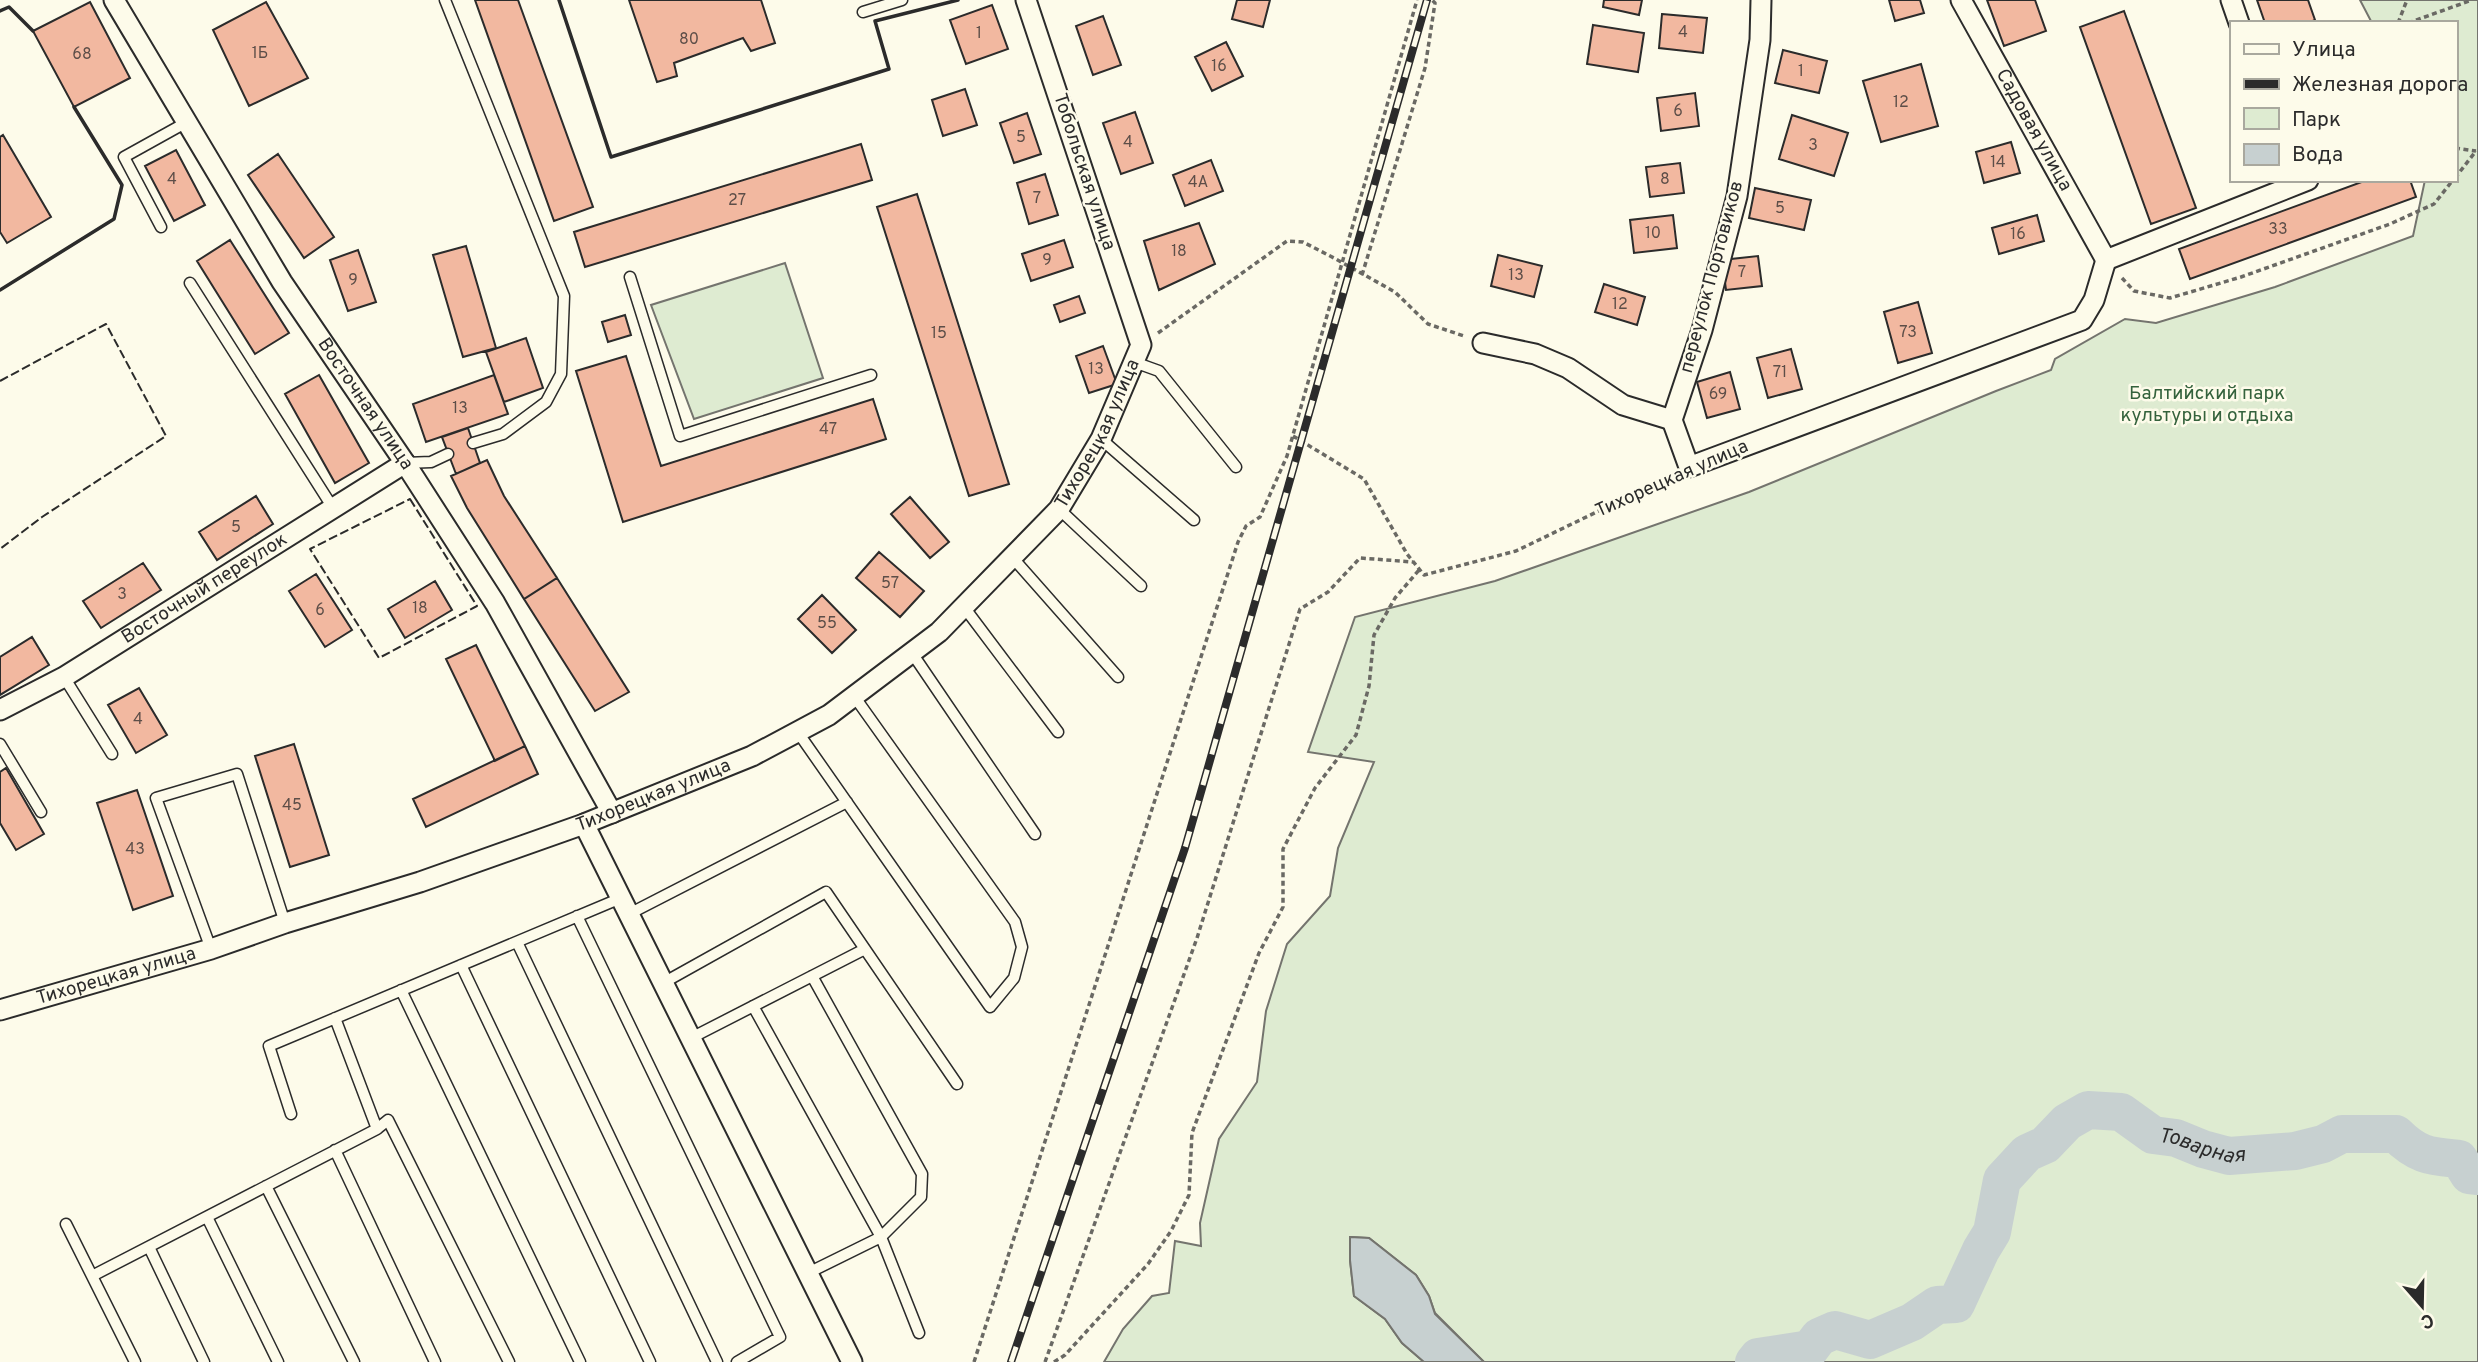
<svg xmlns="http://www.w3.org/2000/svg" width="2478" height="1362" font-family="Overpass,sans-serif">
<rect width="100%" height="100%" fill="#fdfbea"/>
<path fill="#deebd1" stroke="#74746e" stroke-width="2" d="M2360 0H2478V1362H1484L1435 1313 1429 1296 1416 1275 1369 1238 1351 1237 1350 1260 1354 1296 1385 1319 1402 1343 1424 1362H1104L1123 1329 1152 1296 1169 1293 1175 1241 1201 1246 1200 1223 1219 1139 1257 1082 1266 1011 1287 944 1330 896 1338 848 1374 762 1308 752 1355 617 1495 581 1749 492 1996 391 2051 370 2055 359 2125 319 2156 323 2275 287 2413 236 2425 180H2455V23H2372Z
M785 263 823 378 694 419 651 305Z"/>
<path fill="#c7d0d0" stroke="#74746e" stroke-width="2" d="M1350 1237 1369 1238 1416 1275 1429 1296 1435 1314 1484 1362H1424L1402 1343 1385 1319 1354 1296 1350 1260Z"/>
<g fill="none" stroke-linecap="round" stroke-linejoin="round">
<path stroke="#c7d0d0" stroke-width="38" id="s1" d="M1754 1362 1758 1357 1810 1349 1819 1337 1835 1330 1870 1340 1912 1322 1937 1305 1956 1304 1981 1250 1992 1232 2002 1180 2027 1153 2045 1145 2067 1122 2088 1110 2121 1112 2153 1135 2176 1138 2203 1149 2229 1156 2295 1151 2323 1144 2342 1134H2396C2418 1156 2430 1156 2459 1159L2469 1175 2478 1176"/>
</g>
<path fill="#f2b8a0" stroke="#2b2b2b" stroke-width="2" d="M475 0H518L593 207 554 221Z
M629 0H761L775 43 751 51 743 38 674 63 677 76 657 82Z
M1237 0H1270L1263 27 1232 19Z
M1604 0H1642L1639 15 1603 7Z
M1889 0H1920L1924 13 1895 21Z
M1987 0H2035L2046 31 2004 46Z
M2257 0H2308L2315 20 2308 23H2265Z
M90 2 130 78 74 107 33 31Z
M266 2 308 78 249 106 213 30Z
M992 5 1008 49 966 64 950 20Z
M2124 11 2196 208 2151 224 2080 27Z
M1662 14 1707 18 1703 53 1659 48Z
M1103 16 1121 65 1093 75 1076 26Z
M1593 25 1644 33 1638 72 1587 64Z
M1226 42 1243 76 1212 91 1195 57Z
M1783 50 1827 61 1819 93 1775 83Z
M1921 64 1938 126 1881 142 1863 81Z
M965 89 977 125 943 136 932 100Z
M1695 93 1699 126 1661 131 1657 98Z
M1135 112 1153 163 1121 174 1103 123Z
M1027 113 1041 154 1014 163 1000 123Z
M1792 115 1848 133 1834 176 1779 159Z
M3 135 51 217 7 243 0 232V137Z
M2011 142 2020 173 1984 183 1976 152Z
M861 144 872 180 585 267 574 232Z
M176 150 205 205 174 221 145 166Z
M278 154 334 237 304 258 248 175Z
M1211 160 1223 191 1185 206 1173 175Z
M1680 163 1684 193 1650 197 1646 167Z
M1045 174 1058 215 1029 224 1017 183Z
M2367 180H2410L2416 197 2190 279 2179 249Z
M1755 188 1811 200 1804 230 1749 218Z
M917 194 1009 484 969 496 877 207Z
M1673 215 1677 248 1634 253 1630 220Z
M2037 215 2044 241 1999 254 1992 228Z
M1199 223 1215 264 1159 290 1144 241Z
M230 240 289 333 255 354 197 261Z
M1064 240 1073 267 1031 281 1022 254Z
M466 246 496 348 463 357 433 255Z
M358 250 376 302 348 311 330 260Z
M1498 255 1542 266 1534 297 1491 286Z
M1758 256 1762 286 1726 290 1722 260Z
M1604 284 1645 297 1637 325 1595 312Z
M1079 296 1085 313 1060 322 1054 305Z
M1918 302 1932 353 1898 363 1884 312Z
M625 315 631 335 608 342 602 322Z
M526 338 543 388 504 402 486 352Z
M1103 346 1117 384 1089 393 1076 356Z
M1791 349 1802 389 1768 398 1757 358Z
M626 356 661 466 873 399 886 439 623 522 576 371Z
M1730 372 1740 409 1707 418 1697 382Z
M319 375 369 463 335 483 285 394Z
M494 375 508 414 426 442 413 404Z
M468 428 480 463 456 474 442 437Z
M487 460 504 496 557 578 524 599 467 508 451 476Z
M256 496 273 524 217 560 199 532Z
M910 497 949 542 930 558 891 514Z
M879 552 924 591 900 617 856 578Z
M143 563 161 590 101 628 83 601Z
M316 574 352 630 325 647 289 591Z
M557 578 629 692 595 711 524 599Z
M435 581 452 610 405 638 388 609Z
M822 595 856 630 832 653 798 619Z
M32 637 49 665 0 695V657Z
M476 645 525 746 495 761 446 659Z
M139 688 167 735 136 753 108 705Z
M294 744 329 855 290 867 255 756Z
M525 746 538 774 426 827 413 799Z
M6 768 44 834 16 850 0 823V772Z
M137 790 173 896 133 910 97 803Z"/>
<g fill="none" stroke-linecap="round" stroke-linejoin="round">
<g stroke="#2b2b2b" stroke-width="13">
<path id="service" d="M445 0 564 296 561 374 546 402 503 434 473 443
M863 12 902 0
M161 227 124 157 187 122
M630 277 680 436 871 375
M190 283 333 508
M1134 362 1159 371 1236 467
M1101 439 1194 520
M405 463 431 462 448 454
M1059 509 1141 586
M1012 557 1118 677
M964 607 1058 732
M912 653 1035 834
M64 677 112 754
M797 731 990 1007 1014 978 1022 947 1015 922 854 696
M0 744 41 812
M629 914 847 802
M577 916 780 1337 737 1362
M517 942 717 1362
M211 949 156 798 237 774 285 923
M461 965 650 1362
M812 976 922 1174 921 1197 881 1237 919 1333
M663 983 826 892 957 1084
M401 990 580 1362
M753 1006 881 1237 808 1273
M691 1038 865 949
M291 1114 269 1046 621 898
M377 1129 388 1120 509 1362
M335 1150 435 1362
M266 1186 354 1362
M207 1217 278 1362
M66 1224 135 1362
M149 1247 204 1362
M92 1276 377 1129 335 1018"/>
</g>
<g stroke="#2b2b2b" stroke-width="23">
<g id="minor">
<path id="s2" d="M114 0 282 282 405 463 495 603 612 813"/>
<path d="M1761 0 1760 40 1737 196 1702 330 1672 420 1689 467 2082 320 2094 300 2106 260"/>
<path id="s3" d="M1961 0 2106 260"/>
<path d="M2231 0 2239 23"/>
<path d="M2106 260 2308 180"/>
<path d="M1483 343 1535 354 1568 368 1623 405 1672 420"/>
<path id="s4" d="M0 710 64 677 405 463"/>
<path d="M584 824 852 1362"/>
<path id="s5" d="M0 1010 211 949 285 923 420 882 584 824 752 756 829 715 939 632 1059 509 1101 439 1141 345 1026 0"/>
</g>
</g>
<path stroke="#6a6964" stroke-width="3.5" stroke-dasharray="5 3.5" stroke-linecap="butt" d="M2398 23 2407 0
M2408 23 2472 0
M2455 148 2476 151
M2455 178 2476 151
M1362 275 1425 68 1435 3 1432 0
M2122 278 2134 291 2170 298 2241 277 2390 224 2434 204 2453 180
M1158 333 1287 241 1303 242 1334 258 1395 292 1428 324 1464 336
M1293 436 1364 479 1407 554 1424 575 1516 551 1671 476
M974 1362 1238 542 1246 526 1260 517 1287 456 1417 0
M1045 1362 1197 938 1300 609 1328 592 1360 558 1413 562
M1054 1362 1065 1355 1148 1264 1171 1231 1189 1195 1192 1133 1259 953 1283 907V849L1315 788 1356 735 1369 686 1374 635 1395 598 1419 570"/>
<use href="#service" stroke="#fdfbea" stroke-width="10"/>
<use href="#minor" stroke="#fdfbea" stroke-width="19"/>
<g stroke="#2b2b2b" stroke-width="8">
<path id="rail" d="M1011 1362 1185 848 1427 0"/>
</g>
<use href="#rail" stroke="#fdfbea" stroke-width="5" stroke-dasharray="16" stroke-linecap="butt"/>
<path stroke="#2b2b2b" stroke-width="2" stroke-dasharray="9 3.5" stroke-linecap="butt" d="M0 381 106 324 166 436 42 517 0 549
M410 499 477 606 379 658 310 549Z"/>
<path stroke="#2b2b2b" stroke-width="3.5" d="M559 0 611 157 889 69 875 21 958 0
M0 11 9 7 33 31
M0 290 114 219 122 185 74 107"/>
</g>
<g text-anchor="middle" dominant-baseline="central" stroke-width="5" stroke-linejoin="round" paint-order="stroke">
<g font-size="16" fill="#5d4e48">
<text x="1683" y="33">4</text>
<text x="979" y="34">1</text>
<text x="689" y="40">80</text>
<text x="260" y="54">1Б</text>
<text x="82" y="55">68</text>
<text x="1219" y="67">16</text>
<text x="1801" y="72">1</text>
<text x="1901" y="103">12</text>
<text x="1678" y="112">6</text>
<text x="1021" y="138">5</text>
<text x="1128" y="143">4</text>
<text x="1813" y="146">3</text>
<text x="1998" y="163">14</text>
<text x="172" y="180">4</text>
<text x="1665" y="180">8</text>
<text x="1198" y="183">4А</text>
<text x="1037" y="199">7</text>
<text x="737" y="201">27</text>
<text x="1780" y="209">5</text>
<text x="2278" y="230">33</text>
<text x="1653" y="234">10</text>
<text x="2018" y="235">16</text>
<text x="1179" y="252">18</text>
<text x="1047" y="261">9</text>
<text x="1742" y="273">7</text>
<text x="1516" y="276">13</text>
<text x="353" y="281">9</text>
<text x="1620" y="305">12</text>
<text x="1908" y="333">73</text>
<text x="939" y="334">15</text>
<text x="1096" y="370">13</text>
<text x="1780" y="373">71</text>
<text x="1718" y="395">69</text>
<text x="460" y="409">13</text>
<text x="828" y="430">47</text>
<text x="236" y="528">5</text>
<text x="890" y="584">57</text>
<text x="122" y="595">3</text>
<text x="420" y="609">18</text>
<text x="320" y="611">6</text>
<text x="827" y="624">55</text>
<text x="138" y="720">4</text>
<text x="292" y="806">45</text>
<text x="135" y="850">43</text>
</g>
<g font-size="19" fill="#2b2b2b" stroke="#fdfbea">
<text stroke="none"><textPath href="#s3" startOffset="149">Садовая улица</textPath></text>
<text transform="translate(1084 172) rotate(72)">Тобольская улица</text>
<text transform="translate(1712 277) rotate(-75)">переулок Портовиков</text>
<text stroke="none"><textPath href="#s2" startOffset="476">Восточная улица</textPath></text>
<text stroke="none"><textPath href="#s5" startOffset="1276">Тихорецкая улица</textPath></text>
<text transform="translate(1672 479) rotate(-24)">Тихорецкая улица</text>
<text stroke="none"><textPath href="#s4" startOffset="238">Восточный переулок</textPath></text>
<text stroke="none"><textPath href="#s5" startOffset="688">Тихорецкая улица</textPath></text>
<text stroke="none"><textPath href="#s5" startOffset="121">Тихорецкая улица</textPath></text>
</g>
<g font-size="19" fill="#34623c" stroke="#fdfbea">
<text x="2207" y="394">Балтийский парк<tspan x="2207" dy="22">культуры и отдыха</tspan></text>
</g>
<g font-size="21" font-style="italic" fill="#2b2b2b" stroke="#fdfbea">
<text stroke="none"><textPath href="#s1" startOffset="592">Товарная</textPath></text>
</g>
</g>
<rect x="2230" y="21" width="228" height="161" fill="#fdfbea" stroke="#a9a89e" stroke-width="2"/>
<rect x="2244" y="44" width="35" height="10" fill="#fdfbea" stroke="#a9a89e" stroke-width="2"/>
<text x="2292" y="56" font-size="21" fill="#2b2b2b">Улица</text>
<rect x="2244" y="79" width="35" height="10" fill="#2b2b2b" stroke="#a9a89e" stroke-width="2"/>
<text x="2292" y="91" font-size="21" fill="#2b2b2b">Железная дорога</text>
<rect x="2244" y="108" width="35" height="21" fill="#deebd1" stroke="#a9a89e" stroke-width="2"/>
<text x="2292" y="126" font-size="21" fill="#2b2b2b">Парк</text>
<rect x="2244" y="144" width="35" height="21" fill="#c7d0d0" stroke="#a9a89e" stroke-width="2"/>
<text x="2292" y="161" font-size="21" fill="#2b2b2b">Вода</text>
<g transform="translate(2422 1306) rotate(160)" stroke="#fdfbea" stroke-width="5" paint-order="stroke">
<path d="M0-5L12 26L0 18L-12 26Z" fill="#2b2b2b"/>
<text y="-10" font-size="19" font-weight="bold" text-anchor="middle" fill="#2b2b2b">С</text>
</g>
</svg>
